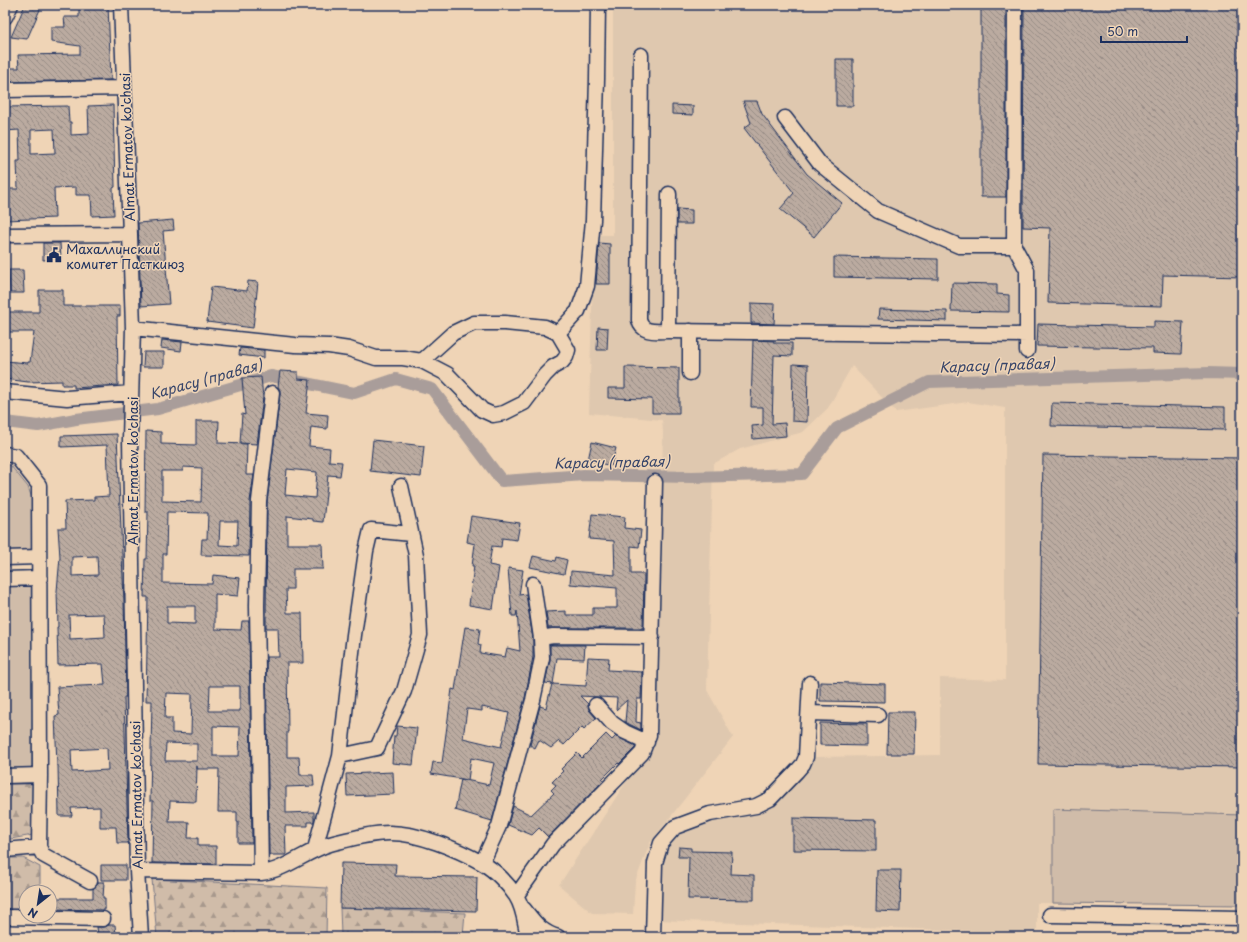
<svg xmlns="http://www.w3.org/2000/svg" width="1247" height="942" font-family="'Playpen Sans',sans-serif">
<defs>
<pattern id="forest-firs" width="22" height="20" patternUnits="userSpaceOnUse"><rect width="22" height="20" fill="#d0bca9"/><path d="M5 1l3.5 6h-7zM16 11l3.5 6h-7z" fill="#a8998d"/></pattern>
<pattern id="building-back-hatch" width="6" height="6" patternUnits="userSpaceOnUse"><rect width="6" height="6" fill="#bbaba0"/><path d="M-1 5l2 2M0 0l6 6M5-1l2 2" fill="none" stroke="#978c86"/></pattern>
</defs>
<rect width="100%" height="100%" fill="#efd4b6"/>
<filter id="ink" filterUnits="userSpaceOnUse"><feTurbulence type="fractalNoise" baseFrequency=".025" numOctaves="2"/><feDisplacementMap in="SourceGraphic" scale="8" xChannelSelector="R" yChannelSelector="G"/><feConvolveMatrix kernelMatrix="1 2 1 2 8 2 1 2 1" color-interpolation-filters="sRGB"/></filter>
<g filter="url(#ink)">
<path fill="#dfc8af" d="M613 5H1242V905L1037 903V933L655 920 661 849 679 827 762 808 815 757 940 755V678L1005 680V408L968 402 896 412 852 366 828 408 803 432 740 449 713 464 707 690 733 737 650 843 635 882 633 914 592 913 559 885 656 736 663 432 662 420 589 413 594 235H613Z"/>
<path fill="#d0bca9" stroke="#767684" d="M5 463 11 466 28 487 33 501 34 544 29 555H5Z
M5 581 29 583 33 588 32 766 28 770 5 771Z
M1053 809 1242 815V905L1053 903Z"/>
<path fill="url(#forest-firs)" stroke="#767684" d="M5 784H33V835L5 840Z
M9 858H23L40 867V892H26V909H9Z
M152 879 327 888 326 937H157Z
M340 908 465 913 463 935H341Z"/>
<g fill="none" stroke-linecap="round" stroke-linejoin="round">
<path stroke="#a99d9a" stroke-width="12" d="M5 422 38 426 76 419 158 409 271 376 354 393 396 379 432 389 502 481 584 475 692 477 802 474 837 428 929 382 1208 373 1242 374"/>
</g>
<path fill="url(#building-back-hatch)" stroke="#1b2f5e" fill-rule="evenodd" d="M25 5H42L27 39 11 37Z
M79 5H108L111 80 5 82V68H19L18 55 80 54V46L51 42V27H65L64 17H79Z
M981 5H1006V197H981Z
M1024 5H1242V277L1163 275 1162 306 1048 303 1050 228 1023 227Z
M836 59H853V106H836Z
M743 101H757L762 114 807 174 842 203 814 237 780 209 794 193 744 128 751 123Z
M113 105 115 187 113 188 114 215 92 216 91 195H76V187L54 188 55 218 5 220V189H18L17 161H20L19 130 5 131V107L68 106 69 122H71V135L89 134 88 106ZM54 129 55 153 31 154V130Z
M672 105 693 106V115L672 114Z
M677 209 692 210V224H677Z
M173 220 174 230 163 231 169 304 141 306 138 223Z
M43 243H60L61 259 43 260Z
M599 243 610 244V284H596Z
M834 257 938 259V279L834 277Z
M9 270H23L24 293H10Z
M248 281 258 282 253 328 207 322 211 287 247 291Z
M952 283 997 284V294L1009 295V312L951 311Z
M39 290H63V306H120V316H117L118 385 74 388V385H62V381L28 382 5 379V361L28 363V362H30L34 332H5V312H39Z
M751 303 775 304 774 324 751 323Z
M879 309 947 311V321L878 319Z
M1154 321 1183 322 1181 354 1153 353V348L1037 346 1038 324 1154 327Z
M598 327 608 328 607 350H597Z
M162 340 182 342 181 351 161 348Z
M753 340 774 341V343H792V356L774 355 772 424 785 423 786 436 753 439 752 426 763 425V407H751Z
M240 348 264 350V358L239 355Z
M144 352H164V367H143Z
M793 364 808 365 807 422 792 421Z
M625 367 679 368V413H652V399L608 398V388H625Z
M280 371 298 372V379L310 380 306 413 328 415 327 429 311 427 309 446 330 448 329 461 342 462 340 476 328 475 323 522 313 521V519L287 516V544H322L323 569H293V589H286L287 613H302L303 663H287L288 732H287V757H299L300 775H313L314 786 286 787V813L314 812V822H308V826H285L286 855H269L266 657H279L278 628H266L267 502 280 394V390L278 387ZM287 469 317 472 315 498 285 495Z
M261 377 263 398 257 444 240 443 242 414 245 415 242 378Z
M1052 403 1225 407V430L1051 426Z
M196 421H219L218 443 247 444 246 475H254L250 501 249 556 201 555 202 539H207L208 513 167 512 166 554H163V583L212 584 213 575 240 578 238 596 215 594V629L241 630 242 621H249L252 843H238V822H237V812H218L219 769H197V766L196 802 170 801 169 822H189L188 838H198V846H216V864L152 863 153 801H150L152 701H146L148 597H144L145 559H147L148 512H145L146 431 161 432V444L196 445ZM183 467 202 468 201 502 162 501V471H183ZM220 521H238L237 546 219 545ZM167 606H195V624L167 623ZM210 686H240V711H209ZM166 693 192 694 191 734 172 733V718H165ZM213 726 240 727 239 756H213ZM166 743 197 744V761H165Z
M117 434 124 602 126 697H124L128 843H117L116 827H100V807L71 808 72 816H59L58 765H57L55 716 59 715 57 687 105 685 103 664 58 665 57 627H58L57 591 60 557 58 528H66L65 501 94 500V497L109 496 107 445 61 447V436ZM97 556 98 575 72 576V557ZM104 614 105 637 70 639 69 615ZM107 748 108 770 72 772 71 750Z
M373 440 424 446 421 477 370 471Z
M592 442 616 448 611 466 588 460Z
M1043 455 1242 458V767L1038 764Z
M592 514 625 517 624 528 641 530 639 547 631 546V574H644L643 628H548L546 612 566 611V615H593V608H617V588L570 584 571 571 615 575 614 541 589 539Z
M471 516 520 523 517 540 502 538 501 547 492 546 489 565 499 567 493 609 469 605 474 566H472L475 544 467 542Z
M533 556 556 561 557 557 567 560 564 574 530 567Z
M508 568 523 570 519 595 526 594 533 639V657L525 698 492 821 455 810 461 779 489 785 494 763 471 758 468 780 431 774 433 762 442 763 452 689 455 690 465 627 480 629 478 644 481 645 480 653 505 657 507 648 520 651 517 611 516 616H512ZM482 707 509 713 501 747 463 738 467 709 482 711Z
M550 645H585L584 659 557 658 553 684 545 683 550 660Z
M588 657 609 658 608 670 642 672 641 699H637L636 722 641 723V730L625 722 627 700 616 710 617 698 580 696 588 704 589 710 596 718 584 729 582 727 564 745 559 741 551 748 539 740 535 748 530 745 540 706 546 708 552 684 586 686Z
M820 682 885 684V702L820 701Z
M888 712H915L914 754H887Z
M820 723 867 724V746L820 745Z
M397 726 417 728 413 765 392 763 394 736H396Z
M606 734 612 740 616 736 636 746 635 748 619 764 618 763 602 779 604 780 548 837 539 828 532 835 508 825 513 806 531 815 554 793 551 790 556 785 552 782 563 771 561 769 577 753 582 758Z
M393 772 394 794 347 796 346 774Z
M793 818 876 820V851L793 850Z
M679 847 691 848V851L732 852 731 874 754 875V900L688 899 689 857H678Z
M341 863 396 864 395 876 477 877 476 911 340 908Z
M101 865H126V880H101Z
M877 870H901L900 912 876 911Z
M98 882H104L103 898H105V910L50 909V898H93V889L97 885Z
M109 925H115L116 935H98L97 927H103Z"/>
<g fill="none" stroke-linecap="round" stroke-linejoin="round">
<g stroke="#1b2f5e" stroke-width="17">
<path id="minor" d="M121 5 130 234 133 328 130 439 137 871 141 937
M1015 5 1014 246 1027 270V351
M5 17 11 5
M641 55 639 320C642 334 657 331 668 331L1027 335
M5 90 124 88
M785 118 820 164 878 211 959 246H1014
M5 235 130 234
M133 328 295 345 329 346 349 349 376 358H403L422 361 447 374 482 410 493 415 504 413 524 403 545 375 553 367 562 362 566 357 568 350 558 333 578 311 587 286 593 220 597 79 598 5
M668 331 669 194
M422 361 453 333 474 323H505L545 327 558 333
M690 373V331
M5 392 67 398 131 393
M5 454 16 456 39 485 40 775 5 776
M5 558 39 557
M5 579 40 578
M541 638 553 636 652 637
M596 705 612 723 625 732 647 742
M809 713 878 715
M340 756 354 635 366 551 371 530 411 534
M40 775 39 847 43 855 90 881
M315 849 340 756 377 748 404 691 420 635 416 555 401 486
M5 850 39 847
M482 863 499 826 533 700 542 658 541 638 533 584
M137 871 261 873C286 870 306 851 330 844 350 839 370 833 390 833 418 833 457 849 482 863 495 870 508 884 516 896 524 908 525 924 528 937
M261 873 257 606 259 501 272 393
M516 896 553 844 642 753 649 735 655 482
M524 909C535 923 541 932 558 937
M1050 915 1242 918
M8 917 103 919
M653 937 655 863 661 843 675 827 710 814 756 806 770 799 797 771 803 764 806 757 810 683"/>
</g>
<use href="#minor" stroke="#efd4b6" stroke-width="14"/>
</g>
</g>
<defs>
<g id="civic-bare" transform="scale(1.2)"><path d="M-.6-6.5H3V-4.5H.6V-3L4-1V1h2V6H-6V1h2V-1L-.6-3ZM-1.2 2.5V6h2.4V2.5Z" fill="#1b2f5e" stroke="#efd4b6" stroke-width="2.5" paint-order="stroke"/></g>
</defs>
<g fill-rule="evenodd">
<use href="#civic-bare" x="54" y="255"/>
</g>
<g text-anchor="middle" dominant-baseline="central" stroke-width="3" stroke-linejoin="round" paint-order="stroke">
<g font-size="13" fill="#1b2f5e" stroke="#efd4b6">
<text transform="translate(127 147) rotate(-92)">Almat Ermatov ko'chasi</text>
<text transform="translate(132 471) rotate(-90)">Almat Ermatov ko'chasi</text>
<text transform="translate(136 795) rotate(-91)">Almat Ermatov ko'chasi</text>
</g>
<g font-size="13" fill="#1b2f5e" stroke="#efd4b6" text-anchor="start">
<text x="66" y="248">Махаллинский<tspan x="66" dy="15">комитет Пасткиюз</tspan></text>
</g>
<g font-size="14" font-style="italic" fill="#37456a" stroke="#efd4b6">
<text transform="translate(997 365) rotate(-2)">Карасу (правая)</text>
<text transform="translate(206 379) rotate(-15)">Карасу (правая)</text>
<text transform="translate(612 462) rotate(-1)">Карасу (правая)</text>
</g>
</g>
<rect width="1247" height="942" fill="none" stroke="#efd4b6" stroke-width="20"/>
<rect x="10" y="10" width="1227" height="922" fill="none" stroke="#1b2f5e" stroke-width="1.5" filter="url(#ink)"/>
<g transform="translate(38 904) rotate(210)"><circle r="19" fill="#efd4b6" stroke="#9a9293"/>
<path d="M0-3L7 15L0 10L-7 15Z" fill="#1b2f5e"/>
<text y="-6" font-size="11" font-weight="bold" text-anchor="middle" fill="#1b2f5e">N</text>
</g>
<path d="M1101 36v6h86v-6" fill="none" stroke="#1b2f5e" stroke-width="2"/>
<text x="1107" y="36" font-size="12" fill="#1b2f5e" stroke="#efd4b6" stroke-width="3" paint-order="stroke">50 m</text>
</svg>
